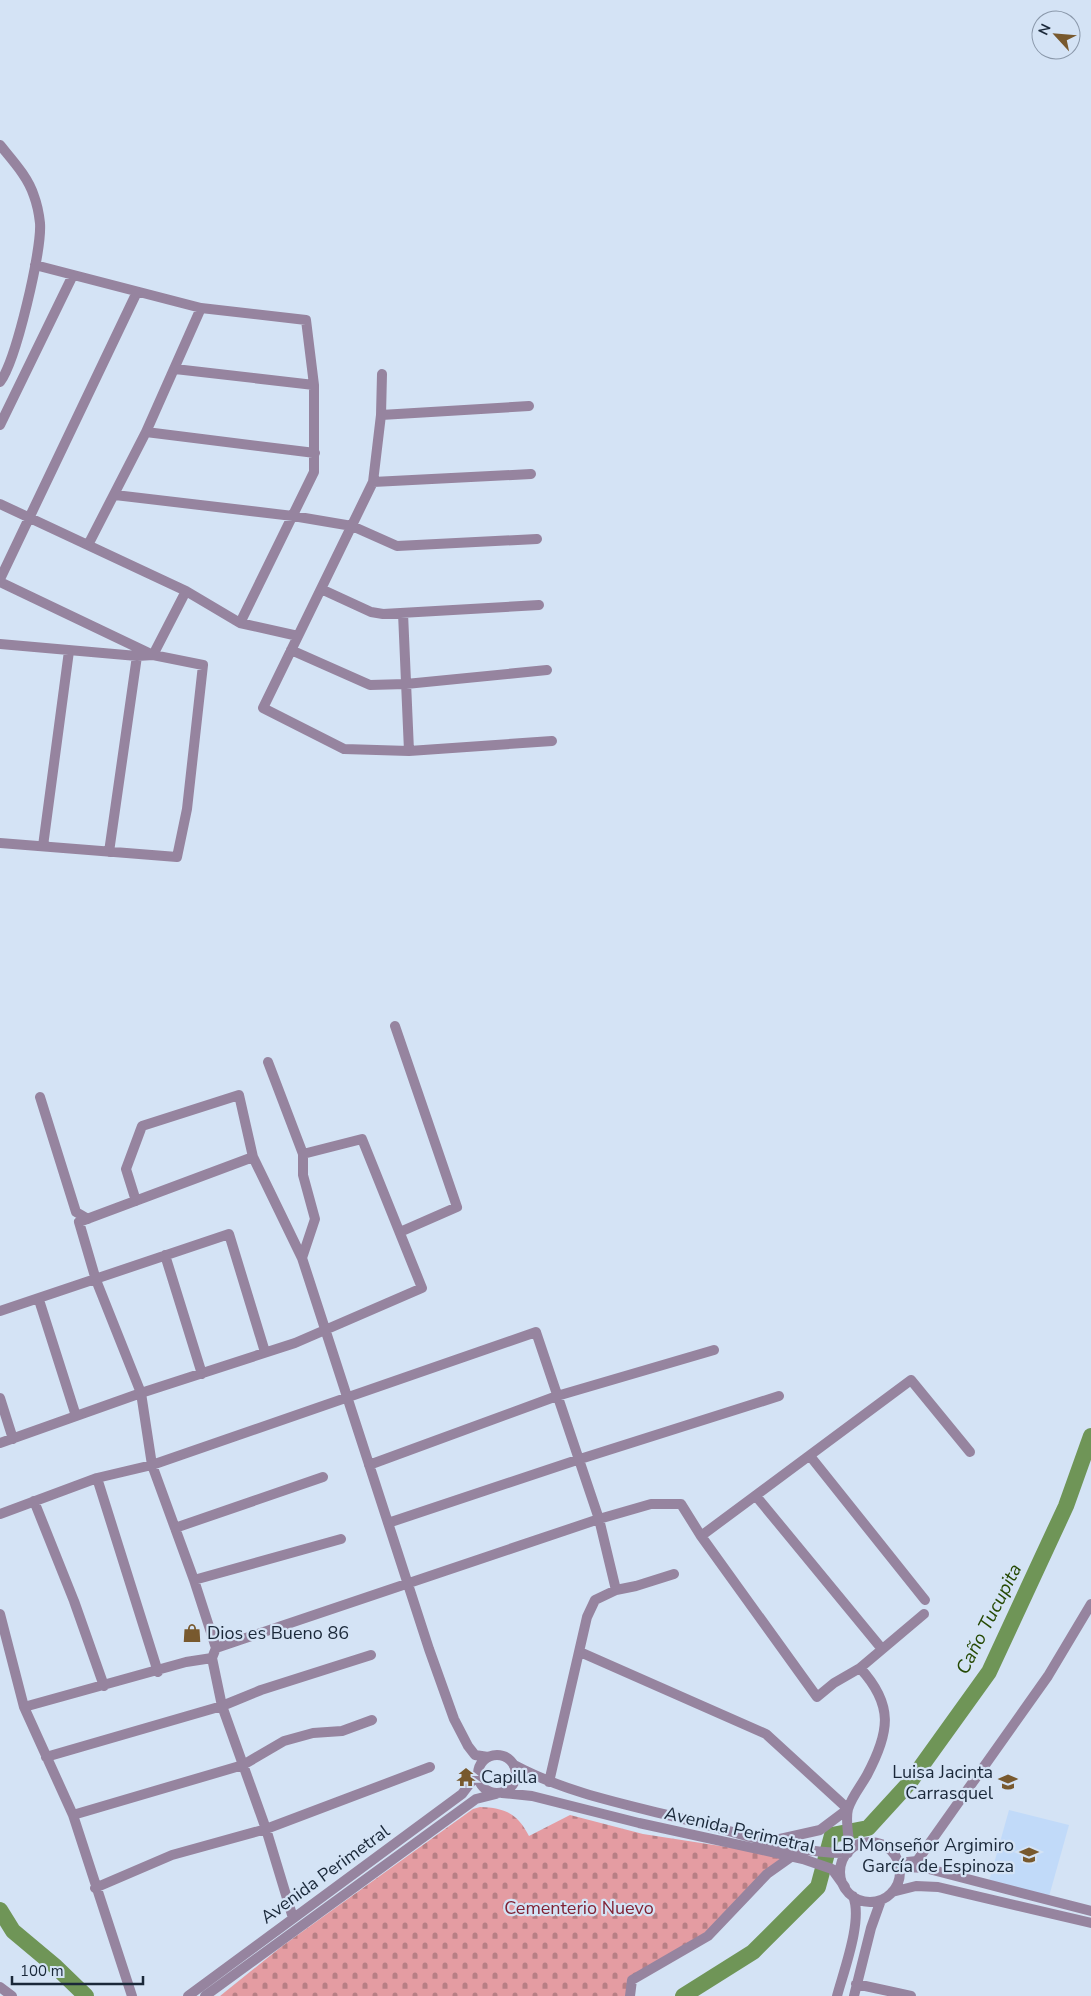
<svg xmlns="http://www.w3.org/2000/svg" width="1091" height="1996" font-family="'Nunito Sans',sans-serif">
<defs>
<pattern id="cemetery-stones" width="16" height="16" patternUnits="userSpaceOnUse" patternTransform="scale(1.25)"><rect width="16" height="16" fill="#e49ca2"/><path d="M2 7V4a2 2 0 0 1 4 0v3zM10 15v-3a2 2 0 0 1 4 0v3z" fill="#b87f85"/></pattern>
</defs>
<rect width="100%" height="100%" fill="#d4e3f5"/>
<path fill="#c1daf9" d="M1009 1810 1069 1825 1048 1900 988 1885Z"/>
<path fill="url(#cemetery-stones)" d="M480 1807C505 1808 517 1813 529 1836L570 1815 643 1834 791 1857 708 1936 632 1980 630 1996H220L281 1947 473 1809Z"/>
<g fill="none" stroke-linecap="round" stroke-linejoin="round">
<path stroke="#56744e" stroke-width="2.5" d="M81 1996 83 1993"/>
<path stroke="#6f9557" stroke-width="16" d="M0 1910 13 1931 56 1967 86 1996
M683 1996 753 1952 818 1887 832 1835 868 1828 910 1782 989 1672 1066 1506 1091 1436"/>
<path stroke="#96849f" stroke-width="10" d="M0 145C13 161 28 177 34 196 37 204 39 214 40 223 42 250 16 361 0 382
M35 265 201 308 306 320 314 385V472L240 623
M175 369 314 385
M382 374 381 415 373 482 263 708 344 749 409 751 552 741
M381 415 529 406
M0 425 73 275
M146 432 315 453
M373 482 531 474
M115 495 293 516 352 526 397 546 537 539
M0 504 186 591 240 623 298 636
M88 545 146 432 201 308
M0 579 137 292
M0 582 153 655 186 591
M321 589 371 612 383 614 539 605
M403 613 409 751
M0 644 137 656 153 655 203 665 187 809 177 857 0 843
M291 650 370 685 406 684 547 670
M43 846 69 651
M109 852 137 656
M395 1026 457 1207 400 1232
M268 1062 303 1154V1175L315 1219 302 1258 253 1157 79 1222 96 1280 141 1393 152 1465 194 1580 216 1648 212 1658 222 1706 266 1829 293 1918
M40 1097 76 1212 88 1219
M136 1201 126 1169 142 1126 239 1095 253 1157
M165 1255 202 1374
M302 1258 429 1649 454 1719 468 1746 475 1755 488 1757
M39 1300 76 1416
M0 1311 229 1234 265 1352
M0 1398 13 1439
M0 1443 141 1393 295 1343 422 1288 362 1139 303 1154
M810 1456 925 1600
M369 1465 557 1396 714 1350
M97 1478 158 1672
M756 1496 882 1649
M34 1501 74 1601 104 1686
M0 1514 97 1478 152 1465 536 1332 599 1519 616 1590
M388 1523 577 1460 779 1396
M175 1528 323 1477
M701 1536 911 1380 970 1452
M194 1580 341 1539
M0 1614 24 1707 73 1815 132 1996
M216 1648 599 1519 651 1504H681L701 1536 817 1697 834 1683 860 1668 924 1614
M580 1652 766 1734 848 1809 820 1830 771 1841
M24 1707 186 1662 212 1658
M478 1774a19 19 0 1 1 38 0a19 19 0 1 1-38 0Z
M46 1757 222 1706 261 1690 371 1655
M514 1765C572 1796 640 1807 703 1824 750 1836 799 1854 848 1853
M549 1782 587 1617 595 1600 616 1590 636 1586 674 1574
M502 1793 532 1796 639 1823 803 1859 832 1869 845 1887
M73 1815 243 1765 284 1741 313 1733 342 1731 372 1720
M840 1872a30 30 0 1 1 60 0a30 30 0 1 1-60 0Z
M850 1850C849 1837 845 1821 848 1809 852 1796 861 1786 867 1775 890 1732 894 1705 860 1668
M898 1863 917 1861 1048 1676 1091 1604
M907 1867 925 1868 1091 1911
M95 1888 172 1855 266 1829 430 1767
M892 1892 916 1886 938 1887 1091 1923
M856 1984 911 1996
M0 1987 12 1996
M188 1996 462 1794 477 1774
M205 1996 476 1799 496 1794
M630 1996 632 1980 708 1936 767 1874 791 1857
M837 1996C844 1970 863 1920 853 1896
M854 1996 871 1928 881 1900"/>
</g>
<defs>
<g id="shop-bare" transform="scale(1.5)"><path d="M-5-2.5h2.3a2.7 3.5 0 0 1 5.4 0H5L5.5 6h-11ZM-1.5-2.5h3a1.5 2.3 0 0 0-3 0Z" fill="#78592e" stroke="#d4e3f5" stroke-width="2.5" paint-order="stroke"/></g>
<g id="temple-bare" transform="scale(1.5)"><path d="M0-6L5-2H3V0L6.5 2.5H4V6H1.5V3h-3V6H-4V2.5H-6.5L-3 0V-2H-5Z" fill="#78592e" stroke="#d4e3f5" stroke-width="2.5" paint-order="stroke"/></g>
<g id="school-bare" transform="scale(1.5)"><path d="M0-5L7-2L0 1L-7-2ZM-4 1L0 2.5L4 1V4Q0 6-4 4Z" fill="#78592e" stroke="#d4e3f5" stroke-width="2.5" paint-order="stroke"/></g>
</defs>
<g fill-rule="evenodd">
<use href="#shop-bare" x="192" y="1633"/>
<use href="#temple-bare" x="466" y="1777"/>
<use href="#school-bare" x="1008" y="1782"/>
<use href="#school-bare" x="1029" y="1855"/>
</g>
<g text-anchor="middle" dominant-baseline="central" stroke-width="4.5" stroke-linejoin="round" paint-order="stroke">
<g font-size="18" fill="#1a2839" stroke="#d4e3f5" text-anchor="start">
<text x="207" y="1633">Dios es Bueno 86</text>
<text x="993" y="1772" text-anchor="end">Luisa Jacinta<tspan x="993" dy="21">Carrasquel</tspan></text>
<text x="481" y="1777">Capilla</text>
<text x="1014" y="1845" text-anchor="end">LB Monseñor Argimiro<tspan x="1014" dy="21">García de Espinoza</tspan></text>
</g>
<g font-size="18" fill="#1a2839" stroke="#d4e3f5">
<text transform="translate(740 1830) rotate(13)">Avenida Perimetral</text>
<text transform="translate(325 1874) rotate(-36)">Avenida Perimetral</text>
</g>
<g font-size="18" fill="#802234" stroke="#d4e3f5">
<text x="579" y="1908">Cementerio Nuevo</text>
</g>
<g font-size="19" font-style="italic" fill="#254903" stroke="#d4e3f5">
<text transform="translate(989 1619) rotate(-63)">Caño Tucupita</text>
</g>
</g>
<g transform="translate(1056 35) rotate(296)"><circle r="24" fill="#d4e3f5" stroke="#8a98aa"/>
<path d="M0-4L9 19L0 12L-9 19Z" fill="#78592e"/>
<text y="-8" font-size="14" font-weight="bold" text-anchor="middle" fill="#1a2839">N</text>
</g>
<path d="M12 1976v8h131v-8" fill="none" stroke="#1a2839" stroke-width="2.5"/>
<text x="20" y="1976" font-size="15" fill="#1a2839" stroke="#d4e3f5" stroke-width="4" paint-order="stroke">100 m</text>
</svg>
